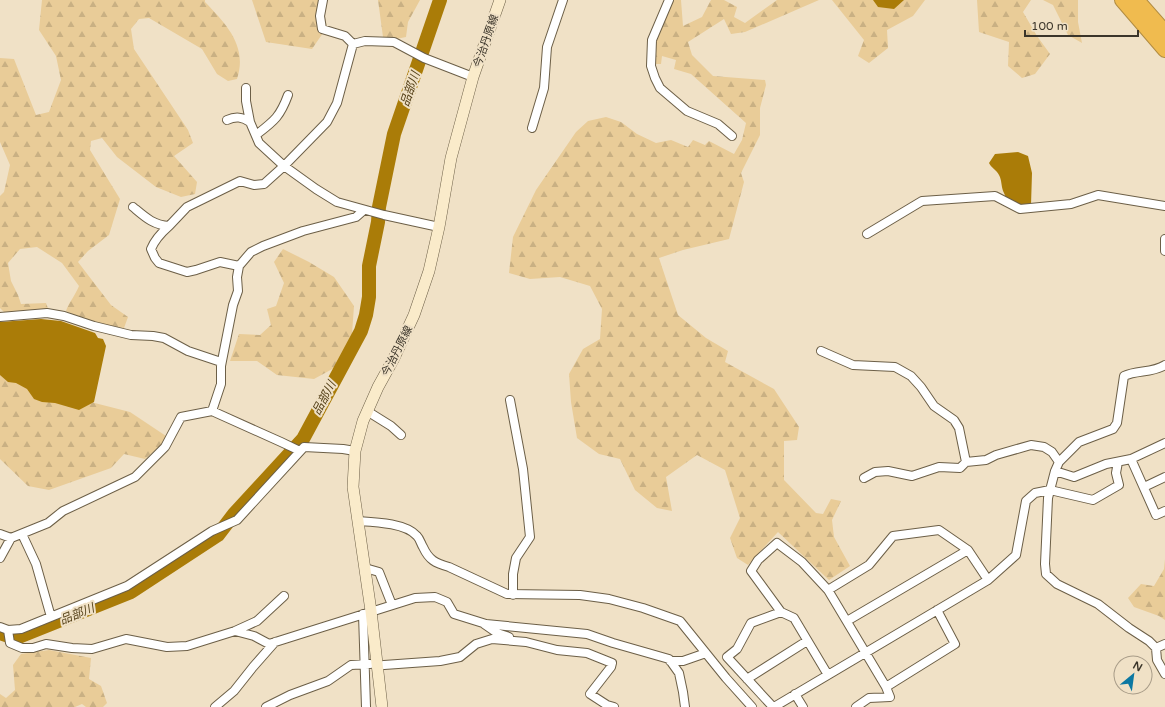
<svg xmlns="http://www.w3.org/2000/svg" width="1165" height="707" font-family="'Varela Round','Noto Sans JP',sans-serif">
<defs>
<pattern id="forest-firs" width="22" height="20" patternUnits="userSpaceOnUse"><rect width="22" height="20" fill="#e9cc98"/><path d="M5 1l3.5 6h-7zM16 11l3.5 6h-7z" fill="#c9b083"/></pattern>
</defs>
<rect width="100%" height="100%" fill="#f0e1c6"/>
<path fill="url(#forest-firs)" d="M42 0H205V2C226 24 248 46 237 79L228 81 217 74 202 49 149 18 139 19 131 29 134 49 188 130 193 143 174 156 197 182 195 194 181 197 156 187 117 157 102 138 91 141 90 150 120 199 109 235 88 251 78 262 111 305 128 317 124 328 93 324 66 311C69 302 75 296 79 286L62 263 37 247 20 249 8 263 11 281 18 295 21 304 46 303 49 311 6 314 0 308V196L4 192 10 165 0 142V58L14 59 36 115 49 112 61 80 56 56 39 30Z
M252 0H321L327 27 312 49 266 42Z
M378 0H420L408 22 406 37 396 39 383 37Z
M673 0H681L683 26 702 17 711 0H724L737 7 734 17 745 23 777 0H819L745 32 731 34 724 19 688 42 692 55 713 76 765 80 766 85 760 108V135L741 173 744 182 729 239 683 250 659 258 678 315 706 338 728 351 725 362 774 389 799 427 797 440 784 441V480L816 513 823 514 831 499 841 501 832 520 834 537 850 566 829 580 778 532 748 565 737 558 730 538 740 518 725 470 697 455 666 477 672 511 657 508 635 490 620 459 599 454 577 438 571 402 569 374 583 349 600 339 602 309 590 286 560 277 530 279 509 273 513 237 536 190 576 132 588 121 606 117 621 122 637 134 656 143 671 140 688 147 693 140 705 145 709 141 734 154 742 140 746 123 691 74 674 69 676 60 662 56 661 64H655L656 41Z
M832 0H925L913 16 887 30 888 48 869 63 858 56 864 40Z
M977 0H1031L1023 12 1037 36 1050 54 1035 74 1022 78 1008 66 1009 42 979 32Z
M1043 0H1078V22L1082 43 1068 35 1053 5Z
M283 249 309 262 334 277 354 306 352 334 336 367 314 379 277 375 257 361H230L239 334 260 335 271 325 267 309 276 306 284 283 274 262Z
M0 361 75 398 130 412 169 438 145 459 124 454 111 468 49 490 28 486 0 459Z
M1165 559V620L1159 616 1134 607 1128 598 1141 584 1154 586 1164 569Z
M49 650 91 658 89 679 101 686 107 703 103 707H86L82 704 75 707H0V694L6 698 15 690 13 665 21 654Z"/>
<path fill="#aa7c08" d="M873 0H904L894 9 878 7Z
M1018 152 1028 156 1032 173 1031 205C1020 206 1008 205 1004 193 1001 188 1002 180 999 175 996 169 992 169 989 163L995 154Z
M41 319 61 321 95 333 98 338 103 339 106 346 94 402 79 410 55 403 42 402 34 399 27 389 16 383 8 382 0 375V322Z"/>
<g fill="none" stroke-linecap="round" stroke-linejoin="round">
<path stroke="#aa7c08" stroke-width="14" d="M0 633 15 638 21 636 131 592 218 535 234 514 303 439 361 331 366 315 369 297V266L378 222 379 207 394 134 440 0"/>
<g stroke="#6c5f47" stroke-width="10">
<path id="street" d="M323 0 320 16 322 29 345 36 353 44
M669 0 652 40 651 66 655 78 660 88 687 111 718 124 732 136
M246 88V101L250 122
M532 128 544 88 547 47 563 0
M256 135C274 121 280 117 288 95
M133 207C145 217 153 225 169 226L187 207 240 181 254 185 264 184 284 166 259 143 250 122C242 117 236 116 227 120
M169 226C161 233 155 239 151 249L155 258 159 263 187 272 196 270 220 262 239 266
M439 227 384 215 337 202 316 189 284 166 327 122 337 103 353 44 365 41 394 42 424 58 473 77
M867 234 922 201 995 196 1020 209 1071 204 1098 195 1165 206
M1165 239V251
M0 317 47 313 64 316 94 326 131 335 153 336 164 338 188 351 221 362
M821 351 853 365 895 367 911 376 921 387 934 406 954 420 959 428 966 462
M1165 365C1153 373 1137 370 1124 376L1117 423 1113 429 1079 442 1059 462 1055 471 1048 498 1045 564 1046 574 1057 584 1098 604 1129 628 1149 641 1156 648 1157 660 1165 674
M510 400 523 469 530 537 516 558 513 574V595
M212 411 221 384V366L233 305 238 291 237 277 239 266 251 252 263 246 303 231 356 217 364 210
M367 411 391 426 401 435
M1131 459 1156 515 1165 511
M1055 471 1074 477 1106 464 1131 459 1165 443
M864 478 875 472 888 471 912 476 939 467 960 468 966 462 986 460 996 455 1031 445 1044 447 1052 452 1059 462
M1144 487 1165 477
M358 521C375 522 406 523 417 536 420 539 421 544 423 547 429 560 435 563 449 567L507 594 580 595 609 599 643 608 680 621 726 678 752 707
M0 534 11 538
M22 534 36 564 51 617
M968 550 988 580
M0 558 11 538 48 523 63 511 135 477 165 447 181 417 212 411 281 442 300 451
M365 568 379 572 392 605
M828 590 869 565 893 536 939 530 968 550 847 621
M363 614 366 707
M484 624 497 633 509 637
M0 627 8 630 21 629 127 586 212 531 237 520 304 447 343 449 355 451
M8 630 10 643 22 648H33L46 644 72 648 92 649 126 639 167 647 187 646 235 631 254 636 269 644 415 598 435 597 447 602 454 614 486 624 587 634 613 643 669 659 679 673 683 692 685 707
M235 631 257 621 284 596
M1156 648 1165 644
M670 661H683L706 653
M384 665 440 661 460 657 476 644 492 639 526 642 557 650 587 653 612 663 611 667 590 694 607 705 614 707
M828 675 794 618 781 612 751 571 758 560 777 543 802 562 828 590 886 687 955 644 937 610
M747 679 807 641
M795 694 803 707
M215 707 234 691 253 667 275 642
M266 707 290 695 328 681 351 665 370 664
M773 707 727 657 737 649 751 623 781 612
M774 707 988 580 1016 555 1026 501 1035 493 1050 490 1093 500 1119 485 1116 473 1118 462
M856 707 869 698 890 697 886 687"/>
</g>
<g stroke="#6c5f47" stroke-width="12">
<path id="secondary" d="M382 707 371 611 353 487 355 451 363 421 378 387 394 358 414 315 429 271 439 227 451 158 473 77 500 0"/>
</g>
<g stroke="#b18c42" stroke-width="16">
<path id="highway" d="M1122 0 1165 50
M1137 0 1165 32"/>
</g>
<use href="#street" stroke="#fff" stroke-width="8"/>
<use href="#secondary" stroke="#faebca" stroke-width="11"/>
<use href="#highway" stroke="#f0bb4f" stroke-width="14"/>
</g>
<g text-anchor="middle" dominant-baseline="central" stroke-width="4" stroke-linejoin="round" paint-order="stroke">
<g font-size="11" fill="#3b352a" stroke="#f0e1c6">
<text transform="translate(486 41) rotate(-71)">今治丹原線</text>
<text transform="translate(397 351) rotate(-63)">今治丹原線</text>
</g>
<g font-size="12" font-style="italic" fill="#554119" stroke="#f0e1c6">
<text transform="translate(410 89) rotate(-71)">品部川</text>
<text transform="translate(324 398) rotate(-62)">品部川</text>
<text transform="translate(77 614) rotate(-22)">品部川</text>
</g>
</g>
<g transform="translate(1133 675) rotate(29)"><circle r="19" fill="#f0e1c6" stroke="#a89c88"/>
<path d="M0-3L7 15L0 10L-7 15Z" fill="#0c78a2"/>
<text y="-6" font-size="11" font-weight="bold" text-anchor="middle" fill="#3b352a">N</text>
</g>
<path d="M1025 30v6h113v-6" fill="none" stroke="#3b352a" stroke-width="2"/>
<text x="1031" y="30" font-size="12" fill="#3b352a" stroke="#f0e1c6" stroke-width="3" paint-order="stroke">100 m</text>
</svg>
